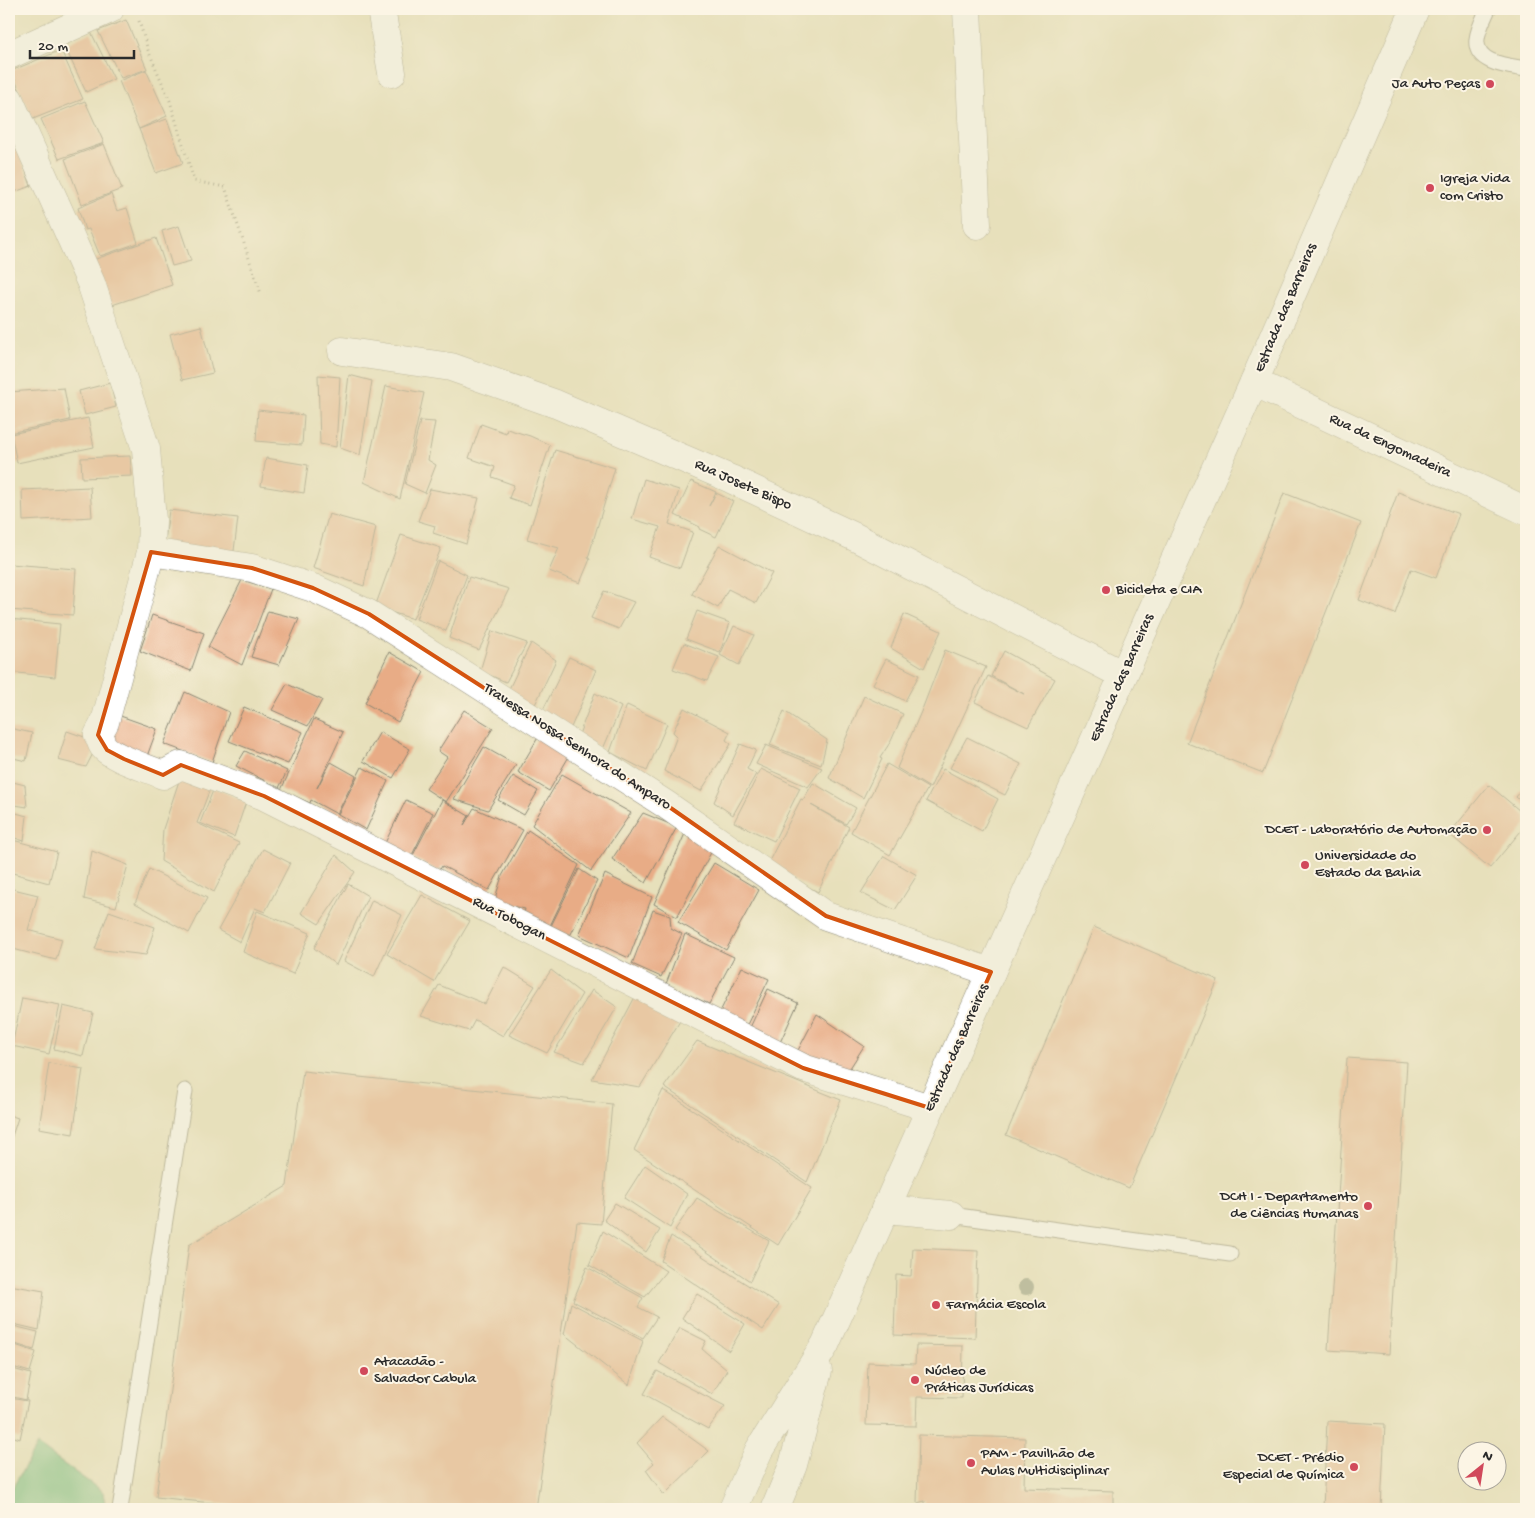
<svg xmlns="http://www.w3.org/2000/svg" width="1535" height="1518" font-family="'Gochi Hand',sans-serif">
<rect width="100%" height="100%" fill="#fcf5e5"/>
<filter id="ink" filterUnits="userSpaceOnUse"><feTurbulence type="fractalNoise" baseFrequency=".02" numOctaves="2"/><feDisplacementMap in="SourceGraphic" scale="10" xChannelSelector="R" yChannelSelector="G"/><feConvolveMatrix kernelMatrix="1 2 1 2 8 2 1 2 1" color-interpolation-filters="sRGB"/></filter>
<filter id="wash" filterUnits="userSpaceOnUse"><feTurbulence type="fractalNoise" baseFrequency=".0096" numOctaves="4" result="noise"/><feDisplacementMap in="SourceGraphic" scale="20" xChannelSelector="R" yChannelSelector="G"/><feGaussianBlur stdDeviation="1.12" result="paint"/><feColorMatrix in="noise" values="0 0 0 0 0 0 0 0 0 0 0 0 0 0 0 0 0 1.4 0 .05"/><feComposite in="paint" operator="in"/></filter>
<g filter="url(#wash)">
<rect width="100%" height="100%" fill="#e7e0bb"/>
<path fill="#76bd83" stroke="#507457" d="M37 1445 103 1492 106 1509H9V1494Z"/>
<g id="blocks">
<path fill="#e8ac86" d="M126 20 147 69 121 78 98 31Z
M91 32 114 79 86 92 64 45Z
M61 50 83 99 33 119 11 71Z
M146 70 167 116 139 129 119 81Z
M85 101 104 143 59 159 41 119Z
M167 119 183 163 156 173 139 129Z
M104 144 122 189 82 204 65 159Z
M18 149 31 186 9 194V153Z
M111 194 117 211 127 208 138 243 100 256 89 229 85 230 78 208Z
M179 226 191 261 172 266 162 231Z
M156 238 172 285 106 307 90 261Z
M201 326 213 373 182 380 170 334Z
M318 375 340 377 336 447 320 444Z
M349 375 372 381 360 455 340 448Z
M110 383 116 407 85 415 79 391Z
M386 386 424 393 400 499 364 482Z
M64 388 70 420 9 433V392Z
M258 410 304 415 302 445 256 441Z
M88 418 94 447 17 463 11 434Z
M420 421 435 422 428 460 436 465 425 493 405 484Z
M481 424 506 433 507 429 530 436 550 445 530 505 509 498 514 485 492 477 495 467 469 458Z
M555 450 615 468 588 558 590 559 580 583 549 571 559 548 527 539Z
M130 456 132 476 82 478 81 458Z
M266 458 308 465 304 493 261 486Z
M644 479 679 490 669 524 693 532 680 568 649 557 660 527 632 519Z
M691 481 716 492 709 506 716 493 733 501 716 537 699 529 700 527 675 515Z
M90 487 92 517 23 521 22 490Z
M430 489 479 498 466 544 433 533 435 526 418 521Z
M1398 492 1459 514 1436 578 1411 569 1395 614 1359 600Z
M1284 493 1361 523 1263 773 1187 743Z
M169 510 238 518 233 559 164 550Z
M329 514 376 527 364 586 313 568Z
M401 535 441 548 413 619 375 607Z
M719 545 772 573 756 603 728 589 718 608 692 594Z
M438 561 467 575 446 631 416 619Z
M10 564 76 569 73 615 9 610Z
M469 577 509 589 479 650 449 638Z
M242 580 271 589 242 665 208 647Z
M604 591 634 602 619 629 591 618Z
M268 611 299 619 279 665 251 657Z
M697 611 730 623 720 652 686 639Z
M904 614 941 631 924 668 891 648Z
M152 615 204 633 191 671 140 651Z
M9 619 60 624 55 677 9 672Z
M734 626 754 635 739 665 720 655Z
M492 631 527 643 506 682 480 671Z
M531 643 556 660 532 711 507 693Z
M684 643 719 657 707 681 673 669Z
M945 650 986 667 930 788 897 768 923 707Z
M1004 651 1055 679 1028 727 975 702 988 676 1024 694 991 676Z
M389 652 424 672 398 722 365 703Z
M569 657 596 670 569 732 541 714Z
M886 659 919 675 905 701 873 684Z
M287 684 322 700 308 726 272 710Z
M185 692 229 712 212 762 164 744Z
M595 693 621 707 603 749 578 737Z
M864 696 903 714 891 741 880 758 882 759 863 798 829 778Z
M627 705 667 724 647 771 610 752Z
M244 707 303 732 288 764 229 741Z
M684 708 730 732 726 740 731 744 701 791 664 771 677 736 673 732Z
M464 710 493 728 446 802 426 789 447 757 438 751Z
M784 711 827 740 821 765 770 745Z
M112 713 157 729 146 759 104 741Z
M314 719 343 732 317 788 331 762 356 776 337 814 311 800 310 803 281 790Z
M9 728 32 733 26 761 9 757Z
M67 731 99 742 86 767 58 760Z
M380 732 410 749 393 778 363 761Z
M540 734 571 753 549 791 518 772Z
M967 737 1021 764 1005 795 950 768Z
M740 744 756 750 747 769 756 774 733 815 714 802Z
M766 745 822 768 808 787 756 764Z
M484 747 516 765 488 810 454 799Z
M245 751 287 771 279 788 236 766Z
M887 764 928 788 890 855 851 832Z
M362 767 388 781 366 830 338 814Z
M761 769 800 788 774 841 734 822Z
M943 769 998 799 982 831 926 801Z
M182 772 210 789 197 823 239 843 214 892 161 861 163 829Z
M562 774 631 813 591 871 532 825Z
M513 776 538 791 524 815 498 800Z
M9 781 25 785 27 807 9 804Z
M813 783 856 808 846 824 811 805 849 827 818 892 767 865 801 799 803 800Z
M1489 785 1526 816V825L1490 868 1449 834Z
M1526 785V806L1516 797Z
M214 788 246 802 234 837 200 823Z
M406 800 433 813 411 857 385 843Z
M442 800 469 816 464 825 474 808 523 830 489 890 442 866 439 871 412 857Z
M9 811 27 816 24 841 9 836Z
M643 813 677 827 646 883 612 859Z
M687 829 716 843 677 917 654 904Z
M528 830 579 865 549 928 523 917 525 909 497 903 496 895 502 876Z
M9 839 57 852 49 883 9 872Z
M263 849 290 863 265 912 255 908 240 942 218 930Z
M92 851 128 865 116 907 84 899Z
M336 855 355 872 319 924 301 913Z
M884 856 917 875 895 910 861 893Z
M714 863 759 890 726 950 678 922Z
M149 869 207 898 189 933 135 903Z
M579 869 597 881 570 936 550 928Z
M605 874 652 897 629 958 579 935Z
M348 884 368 896 336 965 314 948Z
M9 888 38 895 28 930 62 939 56 960 9 948Z
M422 895 470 921 434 982 387 954Z
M372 900 402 915 374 977 344 961Z
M653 910 670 916 671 928 682 934 661 977 632 964Z
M109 911 155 927 146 955 95 949Z
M257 911 310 933 293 974 243 952Z
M1094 927 1218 980 1129 1188 1006 1135Z
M685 934 734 957 709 1004 666 984Z
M504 967 535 986 503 1036 475 1020 469 1031 421 1016 439 985 485 1004Z
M742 967 769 979 744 1031 718 1016Z
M551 970 582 994 547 1053 509 1035Z
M768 989 798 1003 777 1049 747 1034Z
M592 990 617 1007 584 1063 554 1052Z
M636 995 680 1021 640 1087 592 1079Z
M22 998 60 1005 49 1054 12 1046Z
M63 1006 93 1013 83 1056 54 1049Z
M817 1014 864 1046 845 1076 795 1056Z
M697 1041 841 1100 807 1182 664 1087Z
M1347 1058 1407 1062 1389 1354 1328 1350Z
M49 1063 83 1069 73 1134 39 1128Z
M303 1071 612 1104 601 1224 577 1222 536 1509H268L156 1497 189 1245 287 1186Z
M663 1090 812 1188 778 1245 634 1150Z
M9 1115 18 1118 9 1145Z
M645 1165 687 1194 670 1228 624 1198Z
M697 1198 769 1241 750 1281 675 1230Z
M615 1203 660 1230 646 1252 604 1220Z
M603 1231 666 1271 645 1297 589 1265Z
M671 1236 779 1305 763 1330 661 1261Z
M913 1248 978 1251 975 1338 894 1335 896 1275 911 1276Z
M587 1267 643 1298 638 1307 657 1317 643 1338 573 1301Z
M9 1285 44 1291 39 1330 9 1323Z
M697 1294 745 1324 729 1351 682 1318Z
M571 1303 643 1341 629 1385 564 1334Z
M9 1325 38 1332 34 1350 9 1342Z
M680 1328 706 1341 702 1349 727 1370 712 1394 659 1363Z
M9 1343 36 1352 30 1372 9 1366Z
M916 1345 963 1346 962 1398 917 1397 916 1426 866 1425 868 1362 915 1364Z
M9 1368 31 1374 26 1400 9 1396Z
M657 1371 725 1406 708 1429 644 1394Z
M9 1398 28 1401 20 1439 9 1435Z
M662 1417 709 1451 664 1495 646 1470 654 1463 637 1443Z
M1327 1421 1385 1424 1381 1509H1323Z
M919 1435 1025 1438 1024 1488 1113 1491V1509H925V1501L917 1503Z"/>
</g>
</g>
<g filter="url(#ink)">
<use href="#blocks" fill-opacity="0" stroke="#898673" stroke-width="1"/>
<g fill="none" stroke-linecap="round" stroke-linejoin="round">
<g stroke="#898673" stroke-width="17">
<path id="service" d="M1488 9C1484 18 1478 29 1477 39 1474 64 1509 66 1526 69
M951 1215 1230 1254
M120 1509 185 1091"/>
</g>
<g stroke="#898673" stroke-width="29">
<path id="minor" d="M381 9 392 73
M967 9 977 225
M9 55 110 9
M9 99 91 283 146 449 152 520 151 552 105 722 98 735C100 738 101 743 103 746 112 758 148 768 163 775L181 765 264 796 803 1068 930 1108
M342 351 451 367 556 404 731 479 855 537 1123 675
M1254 382 1526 511
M151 552 252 568 313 588 369 614 665 804 826 916 991 972
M885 1209 951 1215"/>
</g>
<g stroke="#898673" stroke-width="29">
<path id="secondary" d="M733 1509 759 1450 825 1345 1254 382 1415 9
M775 1509 793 1465 818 1371"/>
</g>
<path stroke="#898673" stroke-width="3" stroke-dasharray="1 4" stroke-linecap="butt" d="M139 21 148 50 170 101 194 181 225 187 261 294"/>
<use href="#service" stroke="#fff" stroke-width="15"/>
<use href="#minor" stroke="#fff" stroke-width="28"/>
<use href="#secondary" stroke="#fff" stroke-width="28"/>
</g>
<circle fill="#8e957b" cx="1026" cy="1287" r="8"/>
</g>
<path d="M0 0H1535V1518H0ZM151 552 252 568 313 588 369 614 665 804 826 916 991 972 930 1108 803 1068 264 796 181 765 163 775 124 759 107 750 98 735Z" fill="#e7e0bb" fill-opacity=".55" fill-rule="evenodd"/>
<path fill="none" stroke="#d5540f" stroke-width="4" stroke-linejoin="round" d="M151 552 252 568 313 588 369 614 665 804 826 916 991 972 930 1108 803 1068 264 796 181 765 163 775 124 759 107 750 98 735Z"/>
<g fill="#d1495b" stroke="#fcf5e5" stroke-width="2">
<circle cx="1490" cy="84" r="5"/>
<circle cx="1430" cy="188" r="5"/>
<circle cx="1106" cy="590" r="5"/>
<circle cx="1487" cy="830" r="5"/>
<circle cx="1305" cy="865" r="5"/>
<circle cx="1368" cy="1206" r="5"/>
<circle cx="936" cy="1305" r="5"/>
<circle cx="364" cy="1371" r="5"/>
<circle cx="915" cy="1380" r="5"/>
<circle cx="971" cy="1463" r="5"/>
<circle cx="1354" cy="1467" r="5"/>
</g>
<g text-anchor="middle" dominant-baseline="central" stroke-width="4" stroke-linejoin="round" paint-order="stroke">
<g font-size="15" fill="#2b2b2b" stroke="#fcf5e5" text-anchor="start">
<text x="1480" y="84" text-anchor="end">Ja Auto Peças</text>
<text x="1440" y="179">Igreja Vida<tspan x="1440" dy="17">com Cristo</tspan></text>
<text x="1116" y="590">Bicicleta e CIA</text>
<text x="1477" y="830" text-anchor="end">DCET - Laboratório de Automação</text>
<text x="1315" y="856">Universidade do<tspan x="1315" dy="17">Estado da Bahia</tspan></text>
<text x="1358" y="1197" text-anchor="end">DCH I - Departamento<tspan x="1358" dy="17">de Ciências Humanas</tspan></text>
<text x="946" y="1305">Farmácia Escola</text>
<text x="374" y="1362">Atacadão -<tspan x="374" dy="17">Salvador Cabula</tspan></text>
<text x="925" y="1371">Núcleo de<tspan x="925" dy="17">Práticas Jurídicas</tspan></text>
<text x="981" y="1454">PAM - Pavilhão de<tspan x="981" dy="17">Aulas Multidisciplinar</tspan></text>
<text x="1344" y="1458" text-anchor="end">DCET - Prédio<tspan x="1344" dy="17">Especial de Química</tspan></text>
</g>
<g font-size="15" fill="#2b2b2b" stroke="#fcf5e5">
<text transform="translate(1286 308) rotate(-67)">Estrada das Barreiras</text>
<text transform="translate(1390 446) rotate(25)">Rua da Engomadeira</text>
<text transform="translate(743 485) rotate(24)">Rua Josete Bispo</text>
<text transform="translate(1122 678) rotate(-66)">Estrada das Barreiras</text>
<text transform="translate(577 747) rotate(33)">Travessa Nossa Senhora do Amparo</text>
<text transform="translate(509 919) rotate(27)">Rua Tobogan</text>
<text transform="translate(957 1048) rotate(-66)">Estrada das Barreiras</text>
</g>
</g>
<rect width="1535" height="1518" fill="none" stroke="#fcf5e5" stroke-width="30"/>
<g transform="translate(1482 1466) rotate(30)"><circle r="24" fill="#fcf5e5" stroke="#a8a49b"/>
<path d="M0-4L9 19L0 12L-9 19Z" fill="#d1495b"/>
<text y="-8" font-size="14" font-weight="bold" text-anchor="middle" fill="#2b2b2b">N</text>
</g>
<path d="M30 50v8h104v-8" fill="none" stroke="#2b2b2b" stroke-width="2.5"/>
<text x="38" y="50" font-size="15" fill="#2b2b2b" stroke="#fcf5e5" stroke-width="4" paint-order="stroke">20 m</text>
</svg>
